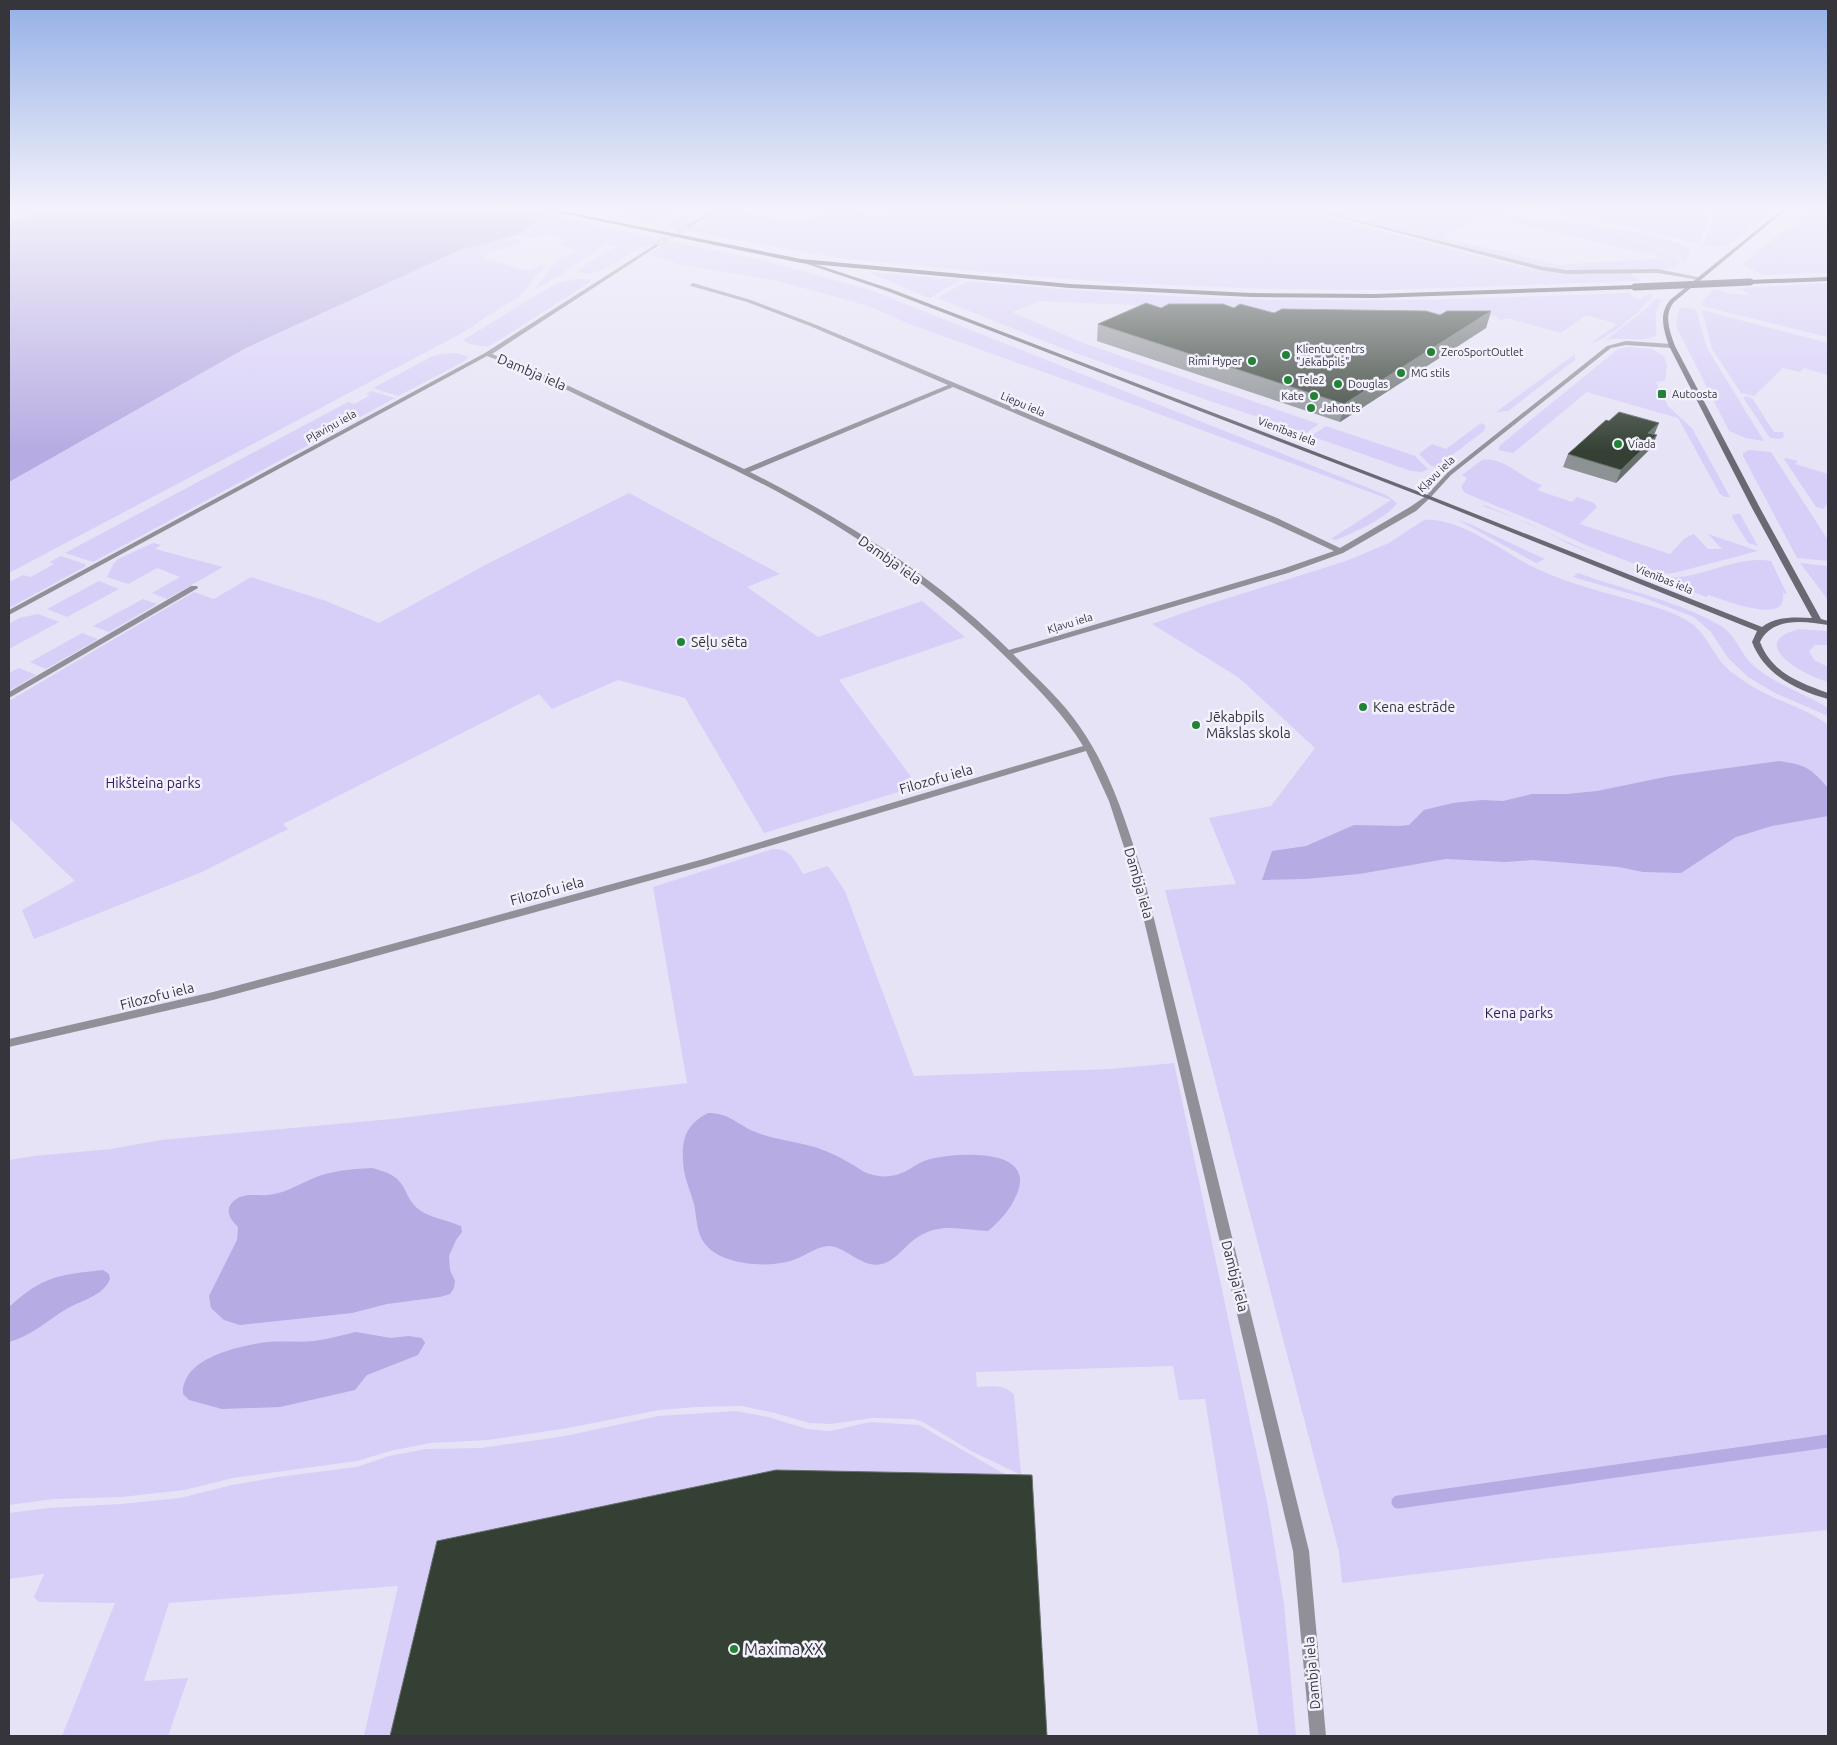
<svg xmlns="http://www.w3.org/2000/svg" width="1837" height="1745" font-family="Ubuntu,sans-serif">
<rect width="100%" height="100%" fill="#e6e3f6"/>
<path fill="#d7cff8" d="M14 208H53L9 223V209Z
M565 208H662L616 211 602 215Z
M671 208 703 213C695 216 691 213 683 213 673 213 663 223 652 224L605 216Z
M725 208 802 223 828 208H844L875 216 896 208H1292L1520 267 1567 274 1630 273 1640 281 1385 290 1266 289 1122 283 1016 275 837 258 662 226 682 215 693 217 685 225H697Z
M1314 208H1501C1518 224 1571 219 1595 225 1614 229 1632 238 1650 246 1661 250 1673 253 1680 262L1675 267 1666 269 1584 271 1553 268 1502 257 1457 245 1461 242 1559 265 1666 258 1483 215 1443 238 1455 241 1450 243Z
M1529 208H1705L1709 218 1700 240 1696 243 1629 227 1536 211Z
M1712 208H1775L1727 245 1715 247 1703 245 1713 218Z
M1811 208H1828V273L1762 275 1744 265V263L1789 226 1794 227 1800 222 1796 221Z
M546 214 774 263 873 291 1386 495 1397 503C1386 519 1354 532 1336 540L1331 539 1391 500 1105 394 909 324 869 306 774 280 678 264 649 254 660 248 659 245C633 241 600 286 577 270L616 246 605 244 557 277 534 290 558 259 580 250 559 244 567 240 545 234 534 238 519 234Z
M1609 228C1627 231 1681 238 1691 252L1685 262 1669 252Z
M509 237 523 241 481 257 527 271 545 264V266L518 298 504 305 464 332 9 573V482L246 348 460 250Z
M874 272 880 273 962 280 929 298 869 273Z
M574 279H589L590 282 490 346C480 346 471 346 463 340L555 284Z
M967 281C1077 291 1186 299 1296 300 1407 302 1517 297 1628 293L1638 300 1649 294 1653 295C1643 310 1608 340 1591 343L1617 324 1586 315 1561 333 1507 318 1499 321 1496 316 1488 315 1275 314 1218 309 1040 301 1012 312 1086 344 1319 424 1306 433 1204 399 1064 349 937 298Z
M1828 283V337L1702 306 1704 299 1714 289 1731 294 1749 295 1741 288Z
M1655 299 1662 300C1650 317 1660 327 1655 336 1641 343 1622 336 1606 340L1648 307Z
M1684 307 1696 310 1707 348 1764 441 1746 438 1729 431 1676 326 1679 309Z
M1702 310 1828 343V375L1804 368 1800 372 1783 368 1754 396 1741 393 1712 349Z
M1627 347 1652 349 1664 356 1667 365 1665 381 1656 382 1668 406 1692 428 1730 497H1725L1720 494 1678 418 1587 392 1513 453 1499 450V446L1618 349Z
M456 353 469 357 463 362 398 396 373 388 431 357 440 354Z
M1575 354V360L1508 411 1496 412Z
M371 391 395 398 93 562 65 553 348 402 355 404 370 395 366 394Z
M1745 396 1752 398 1774 432H1783L1784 437 1780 439 1770 438 1744 399Z
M1481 423 1486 426 1484 431 1436 467 1431 466 1419 454 1432 444 1446 449Z
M1326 426 1415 456 1428 469 1422 472 1411 471 1311 436Z
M1749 450 1771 452 1828 540V561L1797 558 1743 456V453Z
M1785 458 1798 461 1795 464 1828 474V503L1823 509 1816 507 1784 459Z
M1482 460C1504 456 1522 479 1542 485L1537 490 1572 502 1577 497 1594 503 1597 507 1580 524 1670 554 1685 538 1694 534 1708 549H1722L1708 534 1758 551 1674 573 1661 574 1588 546 1538 523 1465 493 1461 487 1467 478 1462 475Z
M629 493 780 574 747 587 818 637 922 601 965 637 839 680 918 786 764 833 685 698 618 680 552 709 539 694 283 824 288 829 202 872 34 939 22 910 75 881 9 818V701L194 592 214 599 251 577 326 601 379 623 489 563Z
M1484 505C1543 528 1599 561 1661 577 1698 582 1733 555 1771 561L1787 594 1783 593C1783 597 1784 601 1781 605 1770 618 1723 600 1709 595L1706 597 1571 545 1528 523 1483 506Z
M1736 514H1740L1758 546 1748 543 1732 517V515Z
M1424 520C1459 517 1500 550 1531 566 1561 581 1595 590 1628 599 1648 605 1670 610 1688 621 1703 630 1709 645 1719 659 1725 668 1735 675 1744 681 1770 700 1804 706 1828 725V1530L1545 1559 1342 1583 1339 1552 1165 890 1236 884 1209 818 1271 806 1315 748 1238 677 1152 624 1206 605 1346 561 1389 543Z
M1458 520 1470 524 1545 559 1536 563Z
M153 543 161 545 155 549 223 567 167 599 152 593 180 577 157 568 128 584 107 577 114 563 118 559Z
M61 556 85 564 86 566 9 608V582L23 575 31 577 54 564 50 562Z
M1800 563 1828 566V600Z
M1578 573C1624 590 1679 601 1721 626 1737 636 1740 654 1754 666 1776 685 1803 693 1827 707L1828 716 1775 693 1748 677 1728 658 1711 632 1694 617 1642 597 1573 577Z
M99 581 119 589 67 617 47 609Z
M143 599 157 604 109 632 93 626Z
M38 614 59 622 9 649V624L19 618Z
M1800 629 1828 631V645H1815L1809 651 1814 660 1828 667V682C1804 676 1744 642 1800 629Z
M82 633 98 639 46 669 30 662Z
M19 668 36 675 9 691V673Z
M773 849C790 848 795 860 803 874L828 866 845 891 914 1076 1110 1069 1174 1063 1268 1507 1284 1604 1296 1736H1259L1205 1399 1179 1400 1173 1366 976 1372 977 1387C991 1386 1003 1384 1014 1394L1021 1475 971 1451 923 1422 914 1419 873 1418 831 1424 809 1423 775 1413 742 1406 696 1407 659 1410 568 1428 488 1440 430 1443 390 1451 357 1461 233 1478 184 1490 122 1497 53 1499 9 1505V1160L34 1156 111 1149 161 1140 392 1119 687 1083 653 887Z
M736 1411 768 1417 807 1429 830 1431 870 1422 919 1425 1001 1472 1021 1480 412 1736H364L398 1586 169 1603 144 1681 188 1678 168 1736H62L115 1603 39 1602 34 1597 44 1574 9 1579V1513L48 1508 121 1504 180 1498 232 1485 278 1477 357 1467 389 1456 426 1449 481 1448 565 1436 658 1416Z"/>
<path fill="#b6abe2" d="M53 208H555L519 234 460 250 246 348 9 482V223Z
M1779 761C1805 765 1810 767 1828 788V816L1772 826 1736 837 1681 873 1643 872 1619 867 1533 860 1506 862 1446 859 1359 874 1306 879 1262 880 1272 851 1306 846 1354 825 1400 826 1409 825 1424 810 1453 803 1482 800 1503 801 1532 794H1567L1597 791 1670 776Z
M708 1113C729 1113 735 1123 753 1131 775 1141 800 1141 823 1150 834 1154 843 1159 853 1165 859 1168 864 1173 870 1174 879 1177 887 1177 896 1175 908 1172 918 1162 930 1159 956 1153 1039 1146 1016 1196 1010 1210 1000 1221 988 1231 962 1230 941 1222 918 1237 905 1245 897 1260 882 1264 862 1269 845 1246 829 1246 814 1247 803 1258 790 1261 766 1268 721 1265 705 1244 696 1232 697 1218 694 1204 691 1193 686 1182 684 1171 681 1145 682 1126 708 1113Z
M372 1168C382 1171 393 1173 400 1182 407 1191 408 1200 417 1208 429 1218 447 1220 461 1226L462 1232 456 1240 449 1256 450 1270 455 1281 454 1288 450 1294 440 1297 387 1304 352 1313 240 1325 224 1320 211 1308 209 1296 237 1240 238 1227C232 1221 225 1213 231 1204 240 1192 255 1196 268 1195 288 1193 303 1181 322 1175 339 1170 355 1169 372 1168Z
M103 1270 109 1274 110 1279C103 1297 78 1301 63 1311 45 1323 30 1336 9 1342V1307C43 1276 58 1275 103 1270Z
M356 1332 391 1338 409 1336 422 1338 425 1343 418 1355 367 1375 355 1390 280 1407 222 1409 189 1400 183 1394C182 1359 233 1348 260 1343 278 1340 296 1343 314 1341 328 1339 342 1335 356 1332Z"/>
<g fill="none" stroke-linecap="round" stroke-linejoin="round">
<path stroke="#b6abe2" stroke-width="13" d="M1398 1502 1828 1441"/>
<path stroke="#c3c0d1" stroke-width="5.5" stroke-dasharray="5.5 2.5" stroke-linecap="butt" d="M656 245 688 226"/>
<path fill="#919098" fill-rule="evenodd" d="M716 208H721L690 227 686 226Z
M1303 208H1309L1540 266 1566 270 1658 269 1702 278 1699 280 1658 273 1566 274 1540 270Z
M656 244 658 246 492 354 550 377 744 469 948 385 810 326 747 302 691 286 690 285 693 283 751 300 814 324 1277 518 1340 548 1410 507 1426 496 1447 473 1607 346 1626 341 1672 344 1675 346 1672 348 1626 345 1611 348 1451 475 1430 498 1416 511 1343 553 1288 573 1013 654C1036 678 1062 700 1080 727 1112 773 1127 826 1144 878L1309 1551 1326 1736H1310L1293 1551 1134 878 1109 801 1086 751 706 865 333 968 213 1000 9 1047V1039L213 992 333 960 700 860 1083 746C1065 716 1040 691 1015 666 946 596 865 539 778 492 735 469 690 449 646 428 593 403 542 376 487 356L9 615V610L485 353ZM953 387 1271 522 1334 551 1282 569 1009 650C935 576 843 519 750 472Z
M191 586H197L198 588 9 698V692Z"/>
<path fill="#6a6873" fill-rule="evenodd" d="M1784 208H1788L1674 302C1663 315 1670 332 1675 346L1760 508 1821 619 1828 621V625C1804 621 1772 617 1760 642 1772 673 1799 682 1828 693V699C1796 690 1764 674 1752 642L1757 631 1426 498 887 291 798 261 803 260 891 289 1430 496 1762 627C1775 616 1796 617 1812 618L1752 508 1669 346C1664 330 1658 315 1670 300Z"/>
<path fill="#4e4b59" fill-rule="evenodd" d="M537 208H547L801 259 1070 284 1251 293 1375 294 1635 285 1638 287 1635 289 1375 298 1251 297 1070 288 801 263Z
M1828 277V281L1750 284 1747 282 1750 280Z"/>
<path stroke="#4e4b59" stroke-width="7" d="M1635 287 1750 282"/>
</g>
<path fill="#8d9295" d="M1161 308H1234L1274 313 1440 315 1491 311 1486 328 1340 422 1097 341 1098 324Z
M1609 421 1659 423 1654 434 1652 447 1616 483 1563 467 1568 454Z"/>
<path fill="#69716e" d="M1491 311 1486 328 1340 422 1344 404Z
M1659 423 1654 435 1648 433Z
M1657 435 1652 447 1616 483 1621 470Z"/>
<path fill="#344034" stroke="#69716e" d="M1146 303 1161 308 1169 304H1223L1234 308 1240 304 1274 313 1282 309 1426 311 1440 315 1447 311H1491L1344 404 1098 324Z
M1619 412 1659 423 1648 433 1657 435 1621 470 1568 454 1606 420 1609 421Z
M776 1470 1032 1475 1047 1736H390L437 1541Z"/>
<linearGradient id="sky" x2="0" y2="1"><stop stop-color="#94b0e6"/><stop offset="0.46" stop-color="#f4f2fb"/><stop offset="1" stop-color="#f4f2fb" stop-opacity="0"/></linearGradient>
<rect width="1837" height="452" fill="url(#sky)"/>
<g fill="#228336" stroke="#f3f1fd" stroke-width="2">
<circle cx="1431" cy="352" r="5"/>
<circle cx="1286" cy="355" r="5"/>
<circle cx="1252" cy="361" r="5"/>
<circle cx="1401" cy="373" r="5"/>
<circle cx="1288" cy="380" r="5"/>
<circle cx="1338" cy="384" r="5"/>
<rect x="1657" y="389" width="10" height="10" rx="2.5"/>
<circle cx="1314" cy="396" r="5"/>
<circle cx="1311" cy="408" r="5"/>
<circle cx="1618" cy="444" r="5"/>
<circle cx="681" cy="642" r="5"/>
<circle cx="1363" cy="707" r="5"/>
<circle cx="1196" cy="725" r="5"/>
<circle cx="734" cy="1649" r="5"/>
</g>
<g text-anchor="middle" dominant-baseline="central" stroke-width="5" stroke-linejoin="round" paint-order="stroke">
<g font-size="11" fill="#36353c" stroke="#f3f1fd" text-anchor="start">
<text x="1296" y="349">Klientu centrs<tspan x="1296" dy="13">"Jēkabpils"</tspan></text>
<text x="1441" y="352">ZeroSportOutlet</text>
<text x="1242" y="361" text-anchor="end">Rimi Hyper</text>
<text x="1411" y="373">MG stils</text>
<text x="1298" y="380">Tele2</text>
<text x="1348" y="384">Douglas</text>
<text x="1672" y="394">Autoosta</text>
<text x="1304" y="396" text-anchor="end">Kate</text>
<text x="1321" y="408">Jahonts</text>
<text x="1628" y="444">Viada</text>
</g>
<g font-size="11" fill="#36353c" stroke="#f3f1fd">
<text transform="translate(1023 404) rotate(23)">Liepu iela</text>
<text transform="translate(331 426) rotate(-29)">Pļaviņu iela</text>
<text transform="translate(1287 431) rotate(21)">Vienības iela</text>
<text transform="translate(1436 474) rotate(-44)">Kļavu iela</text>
<text transform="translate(1664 579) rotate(22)">Vienības iela</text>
<text transform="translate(1070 623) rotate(-17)">Kļavu iela</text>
</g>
<g font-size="14" fill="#36353c" stroke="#f3f1fd">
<text transform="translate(532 372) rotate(23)">Dambja iela</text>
<text transform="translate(890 560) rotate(35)">Dambja iela</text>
<text transform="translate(936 779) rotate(-16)">Filozofu iela</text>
<text transform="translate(1139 883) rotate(74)">Dambja iela</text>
<text transform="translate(547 891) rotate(-15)">Filozofu iela</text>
<text transform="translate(157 996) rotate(-14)">Filozofu iela</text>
<text transform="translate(1235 1276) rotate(76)">Dambja iela</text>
<text transform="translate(1312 1673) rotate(-95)">Dambja iela</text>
</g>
<g font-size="14" fill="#36353c" stroke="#f3f1fd" text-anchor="start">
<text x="691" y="642">Sēļu sēta</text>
<text x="1373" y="707">Kena estrāde</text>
<text x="1206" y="717">Jēkabpils<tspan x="1206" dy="16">Mākslas skola</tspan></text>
</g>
<g font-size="14" fill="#311c5c" stroke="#f3f1fd">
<text x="153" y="783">Hikšteina parks</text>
<text x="1519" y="1013">Kena parks</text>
</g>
<g font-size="16" fill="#36353c" stroke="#f3f1fd" text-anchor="start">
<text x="744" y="1649">Maxima XX</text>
</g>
</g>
<rect width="1837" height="1745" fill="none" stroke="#36353c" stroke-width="20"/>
</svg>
